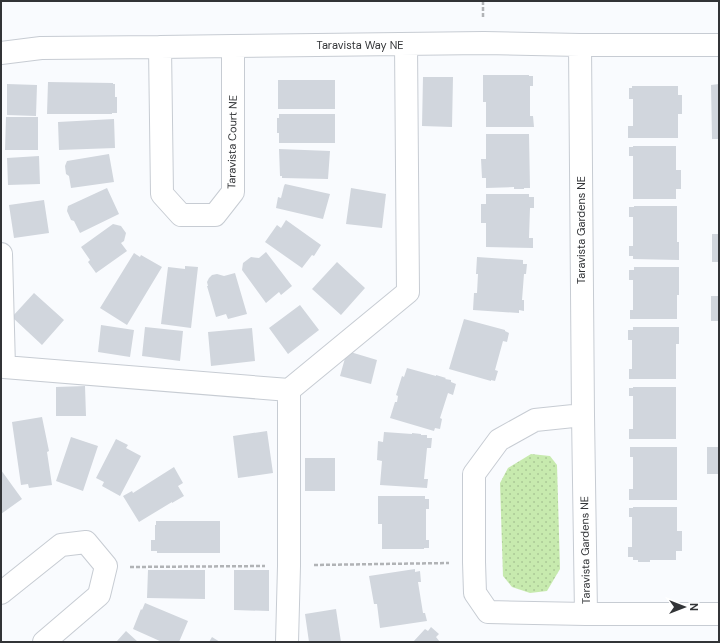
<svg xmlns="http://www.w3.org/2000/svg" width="720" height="643" font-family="'DM Sans',sans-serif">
<defs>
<pattern id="park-dots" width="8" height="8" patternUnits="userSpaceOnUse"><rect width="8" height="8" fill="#c7eaae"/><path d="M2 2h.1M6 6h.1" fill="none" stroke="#abc996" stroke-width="1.8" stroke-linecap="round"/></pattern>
</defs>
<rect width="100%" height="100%" fill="#f9fbfe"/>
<path fill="url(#park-dots)" d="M531 454 550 456 557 465 560 569 547 591 530 593 512 587 503 576 500 483 508 468Z"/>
<path fill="#d1d6dd" d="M483 75H529V76H533V86H530V116H533L534 127H486V102H483Z
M423 77H453L452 127 422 126Z
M278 80H335V109H278Z
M48 82 113 83V84H115V97H117V113H112V114H47Z
M7 84 37 85 36 116 7 115Z
M719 84V139H712L711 85Z
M632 86H678V95H682V114H678V138H628V126H633V99H629V88H632Z
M279 114H335V143H279V133H277V118H279Z
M6 117H38V150H5Z
M114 119 115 148 59 150 58 122Z
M486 134H529L530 188H524V189H514V187L486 188V178H482L481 159H486Z
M633 146H676V170H681V189H676V199H633V156H629V147H633Z
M279 149 330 151 328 179 282 178V176H280Z
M109 154 114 182 71 188 69 176 66 174 65 166 67 161Z
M39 156 40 184 8 185 7 158Z
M285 184 330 194 323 219 276 208 278 197 281 198 284 186Z
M107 188 119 214 80 233 74 221 71 220 67 211 68 206Z
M351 188 386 194 382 228 346 224Z
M486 194H529V197H534V208H530L529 238H533V248L486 247V223H481V204H486Z
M44 200 49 233 14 238 9 205Z
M634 206H677V242H679V260L633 259V256H629V246H633V217H629V207H634Z
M286 220 321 245 314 256 312 255 302 268 265 242 277 225 281 228Z
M113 224 121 226 126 233 124 241 121 243 127 251 96 273 88 262 90 260 81 247Z
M712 234H719V262H712Z
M266 252 292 286 281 295 279 292 266 303 242 270 243 263 251 257 259 258Z
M134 253 140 257 141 255 162 267 127 325 100 308Z
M477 257 523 260V264H527L526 274H524L522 300H524V311L519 310V313L473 310 474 293H477L478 274H476Z
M337 262 365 288 341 315 312 289Z
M185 266 198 267 191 328 161 324 168 267 185 269Z
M634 267H679V295H677V319H630V310H633V280H629V270H634Z
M235 273 247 314 228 319 226 314 216 317 207 286H208L207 282 209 278 212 275 217 274 224 276Z
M34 293 64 320 42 345 12 317Z
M711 296H719V321H711Z
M300 305 319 330 288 354 269 328Z
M464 319 505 330V331L509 333 507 342 503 341 495 370 498 371 495 381 491 380V381L449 369Z
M101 325 134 330 130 357 98 352Z
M145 327 183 331 180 361 142 356Z
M633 327H679V344H676V379H629V369H632V340H628V330H633Z
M252 328 255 361 211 366 208 332Z
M347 351 377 360 371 384 340 376Z
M407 368 436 376V375L446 378 445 379 451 380V382L456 384 453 395 448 393 440 418 442 419 440 429 435 428 434 431 390 418 395 402H397L398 396 396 395 402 376 404 377Z
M85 386 86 416H56V387Z
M633 387H676V439H629V429H633V396H629V388H633Z
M42 417 49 451 47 452 52 485 29 488 28 484 21 485 12 422Z
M267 431 273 473 238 478 233 436Z
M384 432 412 434V433L421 434V435H427V438H432L431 448H427L424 479H428L427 488 380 485 382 461 377 460 378 441 383 442Z
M71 437 98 446 83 491 56 481Z
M116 439 128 445 126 448 141 456 120 496 102 486 104 482 96 478Z
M630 447H677V500H629V489H633V457H630Z
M707 447H719V474H707Z
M305 458H335V491H305Z
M174 467 183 483 178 486 184 496 172 503V502L139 522 123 496 132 491 133 493Z
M1 470 22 499 1 514Z
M378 496H425V499H429V509H426V540H429V548H424V549H382V524H378Z
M633 507H677V531H682V551H676V560H650V562H638V560H633V557H628V547H632V517H629V508H633Z
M156 521H220V553H157V551H151V540H155V525H156Z
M415 569V572L420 571 421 582H418L423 613H425L427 621 380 628 377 604H374L369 576Z
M148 570H205V599L147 598Z
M234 570H269V611L234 610Z
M145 603 188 621 179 642H162L133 629 141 609 142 610Z
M336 609 341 642H309L305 614Z
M431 627 439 634 436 637 440 642H413L425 629 428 631Z
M126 631 138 642H119L117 641Z
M212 637 220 642H209Z"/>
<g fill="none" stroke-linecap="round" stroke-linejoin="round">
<g stroke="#c7ccd3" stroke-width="24">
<path id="minor" d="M580 45 583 415 586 614H719
M160 47 162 194 181 215H215L233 192V46
M1 53 41 48 160 47 233 46 484 43 580 45H719
M1 254 4 367 289 390 408 292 406 44
M583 415 535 420 499 440 474 474V562L475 593 488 612 586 614
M1 593 61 545 86 542 106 566 99 595 44 642
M287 642 289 566V390"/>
</g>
<path stroke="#b1b3b6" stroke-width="2.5" stroke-dasharray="4 2" stroke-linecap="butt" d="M483 1V19
M314 565 449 563
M130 567 265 566"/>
<use href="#minor" stroke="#fff" stroke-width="22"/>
</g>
<g text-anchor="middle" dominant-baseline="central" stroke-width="3" stroke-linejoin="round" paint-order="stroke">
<g font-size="11" fill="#323437" stroke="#fff">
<text x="360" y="45">Taravista Way NE</text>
<text transform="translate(232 142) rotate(-89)">Taravista Court NE</text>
<text transform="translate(581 230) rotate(-90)">Taravista Gardens NE</text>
<text transform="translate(585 550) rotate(-91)">Taravista Gardens NE</text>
</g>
</g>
<rect width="720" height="643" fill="none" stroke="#323437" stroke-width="4"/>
<g transform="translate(684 607) rotate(90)" stroke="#ffffff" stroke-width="3" paint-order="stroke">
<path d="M0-3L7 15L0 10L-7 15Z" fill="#323437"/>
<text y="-6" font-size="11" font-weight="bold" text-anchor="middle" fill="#323437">N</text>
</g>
</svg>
